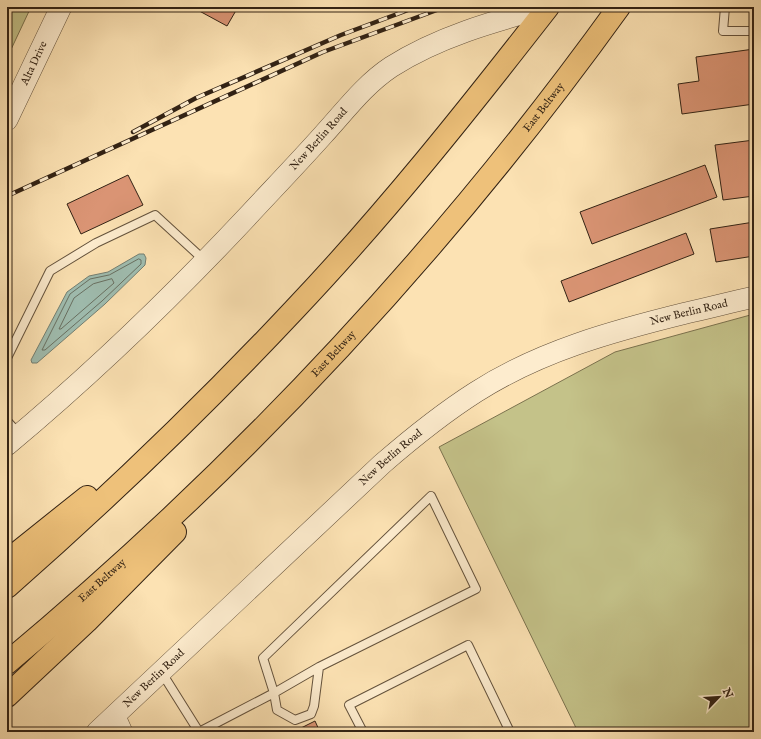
<svg xmlns="http://www.w3.org/2000/svg" width="761" height="739" font-family="'IM FELL English',serif">
<rect width="100%" height="100%" fill="#fce2b3"/>
<filter id="stains"><feTurbulence type="fractalNoise" baseFrequency=".005" numOctaves="4"/><feColorMatrix values="0 0 0 0 .2 0 0 0 0 .09 0 0 0 0 .02 0 0 0 .5 -.17"/></filter>
<radialGradient id="worn" r=".72"><stop offset=".6" stop-color="#630" stop-opacity="0"/><stop offset="1" stop-color="#630" stop-opacity=".3"/></radialGradient>
<path fill="#c4c289" stroke="#7b724e" d="M7 7H31L7 58Z
M754 314V732H578L439 447 615 352Z"/>
<path fill="#9fbdb0" stroke="#737f72" d="M139 254H144L146 258 145 265 105 304 37 363H32L31 360 67 292 89 276 108 272Z"/>
<g fill="none" stroke-linecap="round" stroke-linejoin="round">
<path stroke="#687062" stroke-width="1" d="M139 259 141 260V264L102 301 45 350H42L70 294 90 279 109 275Z
M112 279 114 283 61 329H59L74 298 93 284Z"/>
</g>
<path fill="#da9474" stroke="#322214" d="M192 7H238L227 26Z
M754 49V104L682 114 678 84 699 81 696 57Z
M754 140V196L723 200 715 145Z
M705 165 717 197 592 244 580 212Z
M128 175 143 205 81 234 67 204Z
M754 222V256L716 262 710 229Z
M686 233 694 254 569 302 561 281Z
M315 721 320 732H301L299 729Z"/>
<g fill="none" stroke-linecap="round" stroke-linejoin="round">
<g stroke="#64523c" stroke-width="10">
<path id="service" d="M725 7 723 31H754
M7 358 50 271 96 243 155 215 204 260
M7 421 19 434
M431 496 476 589 319 667 274 693 263 658Z
M162 673 199 732
M199 732 274 693 277 710 295 720 311 714 314 706 319 667
M363 732 349 705 468 645 510 732"/>
</g>
<g stroke="#64523c" stroke-width="18">
<path id="minor" d="M116 714 124 732"/>
</g>
<g stroke="#64523c" stroke-width="22">
<g id="tertiary">
<path id="s1" d="M7 120 61 7"/>
<path id="s2" d="M7 445C91 375 171 298 246 218 272 190 298 163 323 135 345 111 364 85 391 67 438 37 492 22 546 7"/>
<path id="s3" d="M97 732 382 464C412 438 443 413 476 392 540 351 613 331 686 313 709 308 731 302 754 297"/>
</g>
</g>
<g stroke="#322214" stroke-width="24">
<g id="motorway">
<path d="M7 561 87 497"/>
<path d="M7 587C107 499 203 407 294 310 385 214 467 111 548 7"/>
<path id="s4" d="M7 663C237 471 444 250 619 7"/>
<path d="M7 696 87 621 175 532"/>
</g>
</g>
<use href="#service" stroke="#fdecce" stroke-width="8"/>
<use href="#minor" stroke="#fdecce" stroke-width="17"/>
<use href="#tertiary" stroke="#fdecce" stroke-width="21"/>
<use href="#motorway" stroke="#eec17a" stroke-width="22"/>
<g stroke="#322214" stroke-width="4.5">
<path id="rail" d="M133 132 196 98 341 35 416 7
M7 196 323 52 445 7"/>
</g>
<use href="#rail" stroke="#fdecce" stroke-width="3" stroke-dasharray="9" stroke-linecap="butt"/>
</g>
<g text-anchor="middle" dominant-baseline="central" stroke-width="3.5" stroke-linejoin="round" paint-order="stroke">
<g font-size="11" fill="#322214" stroke="#fdecce">
<text stroke="none"><textPath href="#s1" startOffset="63">Alta Drive</textPath></text>
<text stroke="none"><textPath href="#s4" startOffset="774">East Beltway</textPath></text>
<text stroke="none"><textPath href="#s2" startOffset="437">New Berlin Road</textPath></text>
<text stroke="none"><textPath href="#s3" startOffset="738">New Berlin Road</textPath></text>
<text stroke="none"><textPath href="#s4" startOffset="450">East Beltway</textPath></text>
<text stroke="none"><textPath href="#s3" startOffset="402">New Berlin Road</textPath></text>
<text stroke="none"><textPath href="#s4" startOffset="126">East Beltway</textPath></text>
<text stroke="none"><textPath href="#s3" startOffset="78">New Berlin Road</textPath></text>
</g>
</g>
<rect width="761" height="739" fill="none" stroke="#fce2b3" stroke-width="24"/>
<rect x="8" y="8" width="745" height="723" fill="none" stroke="#322214" stroke-width="2"/>
<rect x="12" y="12" width="737" height="715" fill="none" stroke="#322214"/>
<g transform="translate(719 697) rotate(65)" stroke="#fdecce" stroke-width="3" paint-order="stroke">
<path d="M0-3L7 15L0 10L-7 15Z" fill="#322214"/>
<text y="-6" font-size="11" font-weight="bold" text-anchor="middle" fill="#322214">N</text>
</g>
<rect width="100%" height="100%" filter="url(#stains)"/>
<rect width="100%" height="100%" fill="url(#worn)"/>
</svg>
